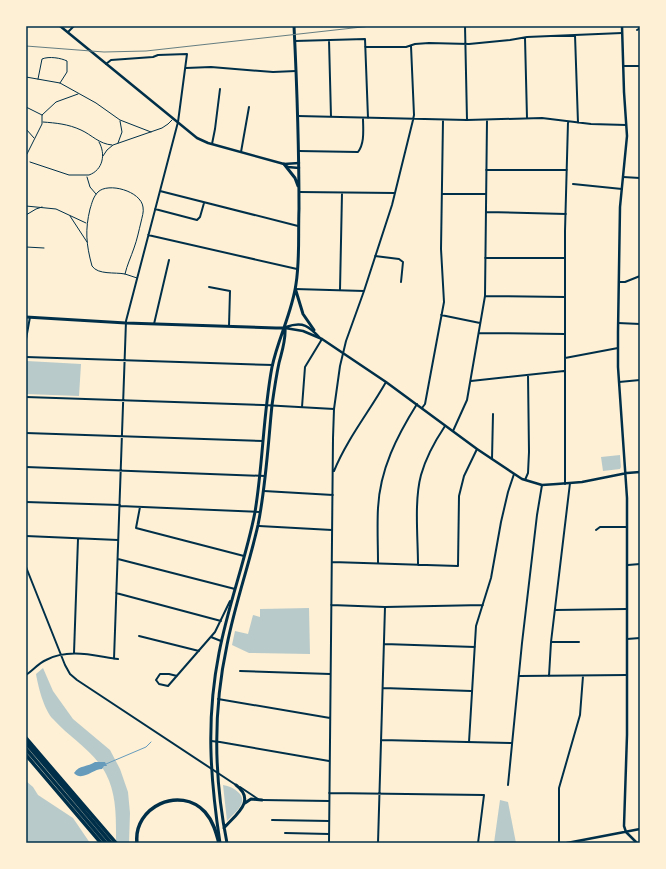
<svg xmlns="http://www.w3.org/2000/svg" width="666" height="869" font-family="'Public Sans',sans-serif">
<rect width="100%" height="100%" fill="#fdf0d5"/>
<path fill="#b9caca" d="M27 361 81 364 79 396 26 394Z
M620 455 621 467 620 469 603 471 601 457Z
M309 608 310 654 249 653 232 645 235 631 248 634 253 615 260 617V609Z
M43 668 53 691 73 719 110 750 120 769 128 792 130 813 129 843H116C116 820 117 795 106 774 94 751 70 738 53 719 44 710 38 686 36 674Z
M26 781 33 787 38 795 73 818 90 843H26Z
M223 785C229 786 234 788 239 793 249 803 233 814 227 821Z
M500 800 508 802 516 843H494Z"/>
<path fill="#669bbc" d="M95 762H105L107 766H104L102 769C93 769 82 782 74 773 79 765 88 767 95 762Z"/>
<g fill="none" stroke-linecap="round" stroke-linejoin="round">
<path stroke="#669bbc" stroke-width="1" d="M106 764 146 747 151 742"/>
<path stroke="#003049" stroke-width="1" d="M26 77 60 83 96 103 120 120 151 132
M38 79 42 59C49 56 61 58 67 61V72L60 83
M26 107 42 115
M43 122C56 123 68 124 81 130 92 135 99 144 112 145
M26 129 34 138
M118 143 122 132 120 121
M27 154 42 124V115L56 102 78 94
M103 156 107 150 113 145 162 128 168 124 172 120
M30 162 69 175H89C103 170 106 154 99 142
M87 177 90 187 96 194
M26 206 56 209 86 223
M26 215 36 209 42 207
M70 216 87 242
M26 247 44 248
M125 274C127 265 131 257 134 248 137 240 139 230 141 222 142 217 144 212 143 207 141 191 108 182 98 192 93 197 92 203 90 209 85 230 86 244 92 266 98 275 115 272 125 274 129 275 133 277 137 278"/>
<path stroke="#003049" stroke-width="2" d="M465 26 467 120
M637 30 640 28
M68 32 74 26
M575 35 578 123
M525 38 527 118
M329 40 331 117
M295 41 365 39 368 118
M365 47H406L415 44 429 43 469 44 510 40 527 37 622 33
M106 64 111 60 153 57 158 55 187 54 178 122 126 321 114 659
M623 66H640
M186 68 211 67 273 72 296 71
M298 116 467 120 542 118 591 124 626 125
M212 144 215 129 220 89
M299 151 358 152C365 143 363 129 363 118
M241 152 249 107
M486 170H567
M623 177 640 178
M573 184 622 189
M160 191 298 226
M299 192 395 193
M442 194H486
M155 209 197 220 200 217 204 203
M486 212 566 214
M148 235 297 269
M375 256 399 259 403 262 401 282
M485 258H565
M619 282H625L640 276
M209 287 230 291 229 326
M295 289 364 291
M340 290 342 193
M485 296 565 297
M441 315 480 323
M618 323 640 324
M154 324 169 260
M479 333 565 334
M26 339 30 317
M26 357 273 365
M565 358 618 348
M471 381 564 371
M619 382 640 380
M26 397 263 405 334 409
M302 407 305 367 322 339
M422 408 425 404 444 302 441 249 443 120
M453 431 467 400 485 296 487 120
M26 433 263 441
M492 459 493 414
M26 467 265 476
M334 471C347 439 369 412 386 382
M525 480 528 473 529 452 528 375
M565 484V231L568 122
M264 491 333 495
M26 502 120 505
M120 506 260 512
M140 507 136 528 244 556
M259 526 332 530
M596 530 600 527H627
M26 536 118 540
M118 559 235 589
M332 562 458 566 459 496 464 476 477 449
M378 563C378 545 377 526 378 508 380 469 397 436 417 404
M418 565C418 538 414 501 421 475 426 457 435 441 445 426
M628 565 640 564
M26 567 65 665 70 674 77 680 236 785
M116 593 221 621
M331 605 385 607 483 605
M555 610 627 609
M139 636 199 651
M211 637 221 641
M627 639 640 638
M551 642H579
M384 644 475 647
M74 653 78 539
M240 671 330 674
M26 675C33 670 39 663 46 660 69 648 95 656 118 659
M177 676 169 674H160L156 680 159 684 168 686 215 632 230 601
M520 676 627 675
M549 676 551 642 570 483
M383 688 471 691
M218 699 330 718
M381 740 512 743
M211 741 220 742 329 761
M469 742 476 626 491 578 501 522 508 492 514 474
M508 785 522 643 537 515 542 485
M240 787 258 799
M329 793 484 795 478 843
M262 800 329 801
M272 820 329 821
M285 833 329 834
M329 843 333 438 334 409 340 366 346 341 364 291 392 205 413 120 414 115 411 46
M378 843 385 607
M559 843V788L580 715 583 676"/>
<path stroke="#003049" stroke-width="2.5" d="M60 26 197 138 208 143 284 164 288 167 299 168
M622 26 624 92 627 136 620 207 618 332V367L627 498V735L624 826 626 832 637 843
M284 164 299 163
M286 327C303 321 309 326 321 339
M285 328 303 331 322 339 386 382 477 449 522 479 542 485 557 484 582 482 627 473 640 472
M567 843 640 829"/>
<path stroke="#003049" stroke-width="3" d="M284 164 295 178 298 186
M296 291 303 314 314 330
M26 317 126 323 276 328H285
M245 803 251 799 262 800
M224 828C235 815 257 801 236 785
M220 843C210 777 206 719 219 653 228 605 246 559 255 512 263 464 263 415 272 367 278 338 292 313 296 284 300 259 298 234 299 209 299 148 297 87 294 26
M227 843C214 778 213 710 227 645 235 604 249 565 258 525 266 485 268 445 272 405 274 391 276 377 279 363 282 351 286 340 285 328"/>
<path stroke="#003049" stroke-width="3.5" d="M26 738 116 843
M26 743 111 843
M26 749 106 843
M26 755 101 843
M137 843C133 807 180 785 205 812 213 821 216 832 219 843"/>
<path stroke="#657d81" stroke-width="1" d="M26 46 104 52 146 51 371 26"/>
</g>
<rect width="666" height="869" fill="none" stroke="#fdf0d5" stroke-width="54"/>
<rect x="27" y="27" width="612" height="815" fill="none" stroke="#003049" stroke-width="1.5"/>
</svg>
